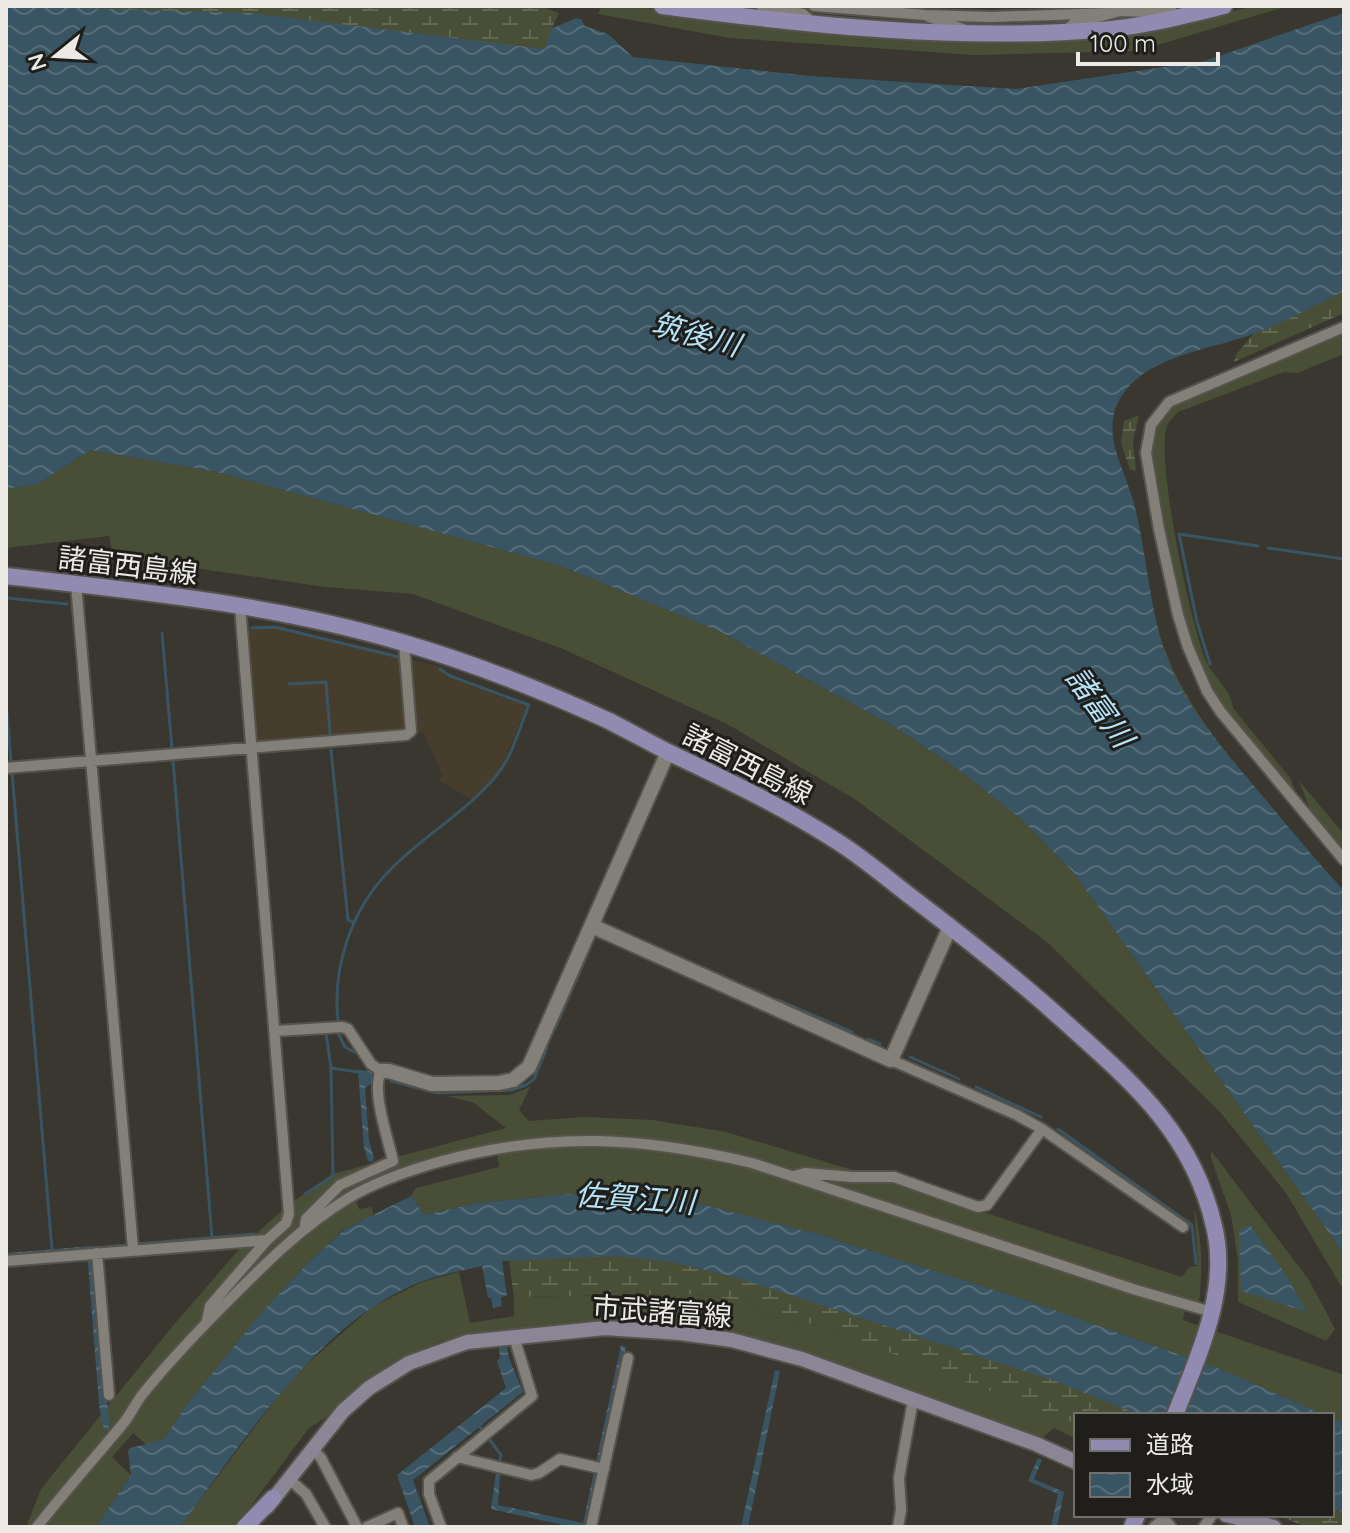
<svg xmlns="http://www.w3.org/2000/svg" width="1350" height="1533" font-family="Quicksand,'Noto Sans JP',sans-serif">
<defs>
<pattern id="wetland-marsh" width="20" height="14" patternUnits="userSpaceOnUse" patternTransform="scale(2)"><rect width="20" height="14" fill="#494f36"/><path d="M1 5h8M5 5V1M11 12h8M15 12V8" fill="none" stroke="#636853"/></pattern>
<pattern id="water-waves" width="16" height="10" patternUnits="userSpaceOnUse" patternTransform="scale(2)"><rect width="16" height="10" fill="#395563"/><path d="M0 5q4-4 8 0t8 0" fill="none" stroke="#566e79"/></pattern>
</defs>
<rect width="100%" height="100%" fill="#393730"/>
<path fill="#473d2d" d="M275 628 441 667 450 678 527 706 501 768 473 800 440 781 442 774 424 734 413 731 254 744 246 630Z"/>
<path fill="#494f36" d="M602 6H631L812 29 1163 27 1256 6H1288L1138 51 974 55 730 38 598 14Z
M1344 331V354L1297 373 1284 372 1178 412C1175 416 1169 421 1167 426 1155 458 1191 626 1206 661 1213 677 1232 690 1233 708L1291 779 1300 806 1219 706 1197 667 1180 616 1150 470 1149 441 1162 411 1178 399Z
M90 450 217 472 561 566 721 632 895 727 963 773 1021 819 1074 873 1344 1254V1291L1286 1193 1220 1112 1047 942 856 800 727 724 563 649 413 594 325 587 113 556 109 536 6 548V489L38 484Z
M1299 781 1344 834V851L1313 816Z
M530 1087 519 1110 529 1121 584 1117 653 1120 726 1132 866 1174 1182 1277 1189 1267 1198 1266 1194 1207C1202 1239 1203 1268 1199 1301L1187 1299 1183 1320 1344 1375V1423L1332 1418V1415H1325L1220 1369 1029 1301 818 1234 705 1205 638 1194H570L477 1203 425 1215 411 1196 416 1188 499 1167 496 1143 416 1162 351 1188 359 1209 372 1207 373 1215 344 1229 309 1262 260 1314 185 1407 164 1439 147 1445 133 1433 112 1457 131 1475 96 1527H26L41 1489 171 1328 241 1247 287 1206 332 1174 506 1128 474 1103 447 1096 510 1095Z
M1212 1152 1309 1280 1335 1329 1326 1341 1238 1302V1260L1231 1215 1210 1155Z
M459 1272 470 1323 514 1316V1297L685 1294 750 1301 761 1314 821 1326 1063 1418 1076 1424V1439L1054 1428 1043 1437 978 1416 803 1350 682 1325 592 1321 477 1333 441 1341 401 1358 363 1383 325 1418 309 1428 235 1527H180L292 1377 372 1307 422 1282Z"/>
<path fill="url(#wetland-marsh)" d="M6 6H540L559 13 552 28 570 23 557 71Z
M1344 285V313L1234 362 1236 355 1253 334C1210 348 1136 359 1116 405 1103 437 1123 469 1132 499 1146 545 1145 596 1162 642 1184 705 1226 753 1268 803 1293 833 1318 863 1344 891V905L1170 693 1106 434 1121 383 1150 356Z
M1139 415 1133 441 1136 471 1130 470 1121 443 1124 421Z
M511 1248 700 1252 1161 1415H1076V1424L821 1326 761 1314 750 1301 685 1294 514 1297 509 1261H502Z
M1332 1484 1344 1489V1527H1306L1278 1515H1332Z"/>
<path fill="url(#water-waves)" d="M6 6 249 13 545 49 551 29 576 18 581 19 585 26 608 34 633 57 810 76 1016 89 1204 61 1344 13V291C1315 306 1287 321 1256 333 1219 347 1162 354 1133 382 1094 421 1120 457 1133 500 1145 545 1148 592 1160 637 1177 700 1224 750 1265 799 1291 830 1316 861 1344 891V1254L1074 873 1021 819 963 773 895 727 721 632 561 566 217 472 90 450 38 484 6 489Z
M358 1070 372 1071 373 1082 365 1088 369 1141 374 1158 372 1162 368 1161 364 1147Z
M570 1194H638L705 1205 818 1234 1029 1301 1220 1369 1325 1415H1140L1055 1381 738 1278 672 1262 614 1256 502 1261 507 1296 501 1297 502 1306 493 1308 491 1298H488L482 1266C463 1271 442 1274 423 1281 320 1319 243 1442 180 1527H96L131 1475 128 1451 131 1448 164 1439 185 1407 260 1314 309 1262 345 1229 411 1196 425 1215 477 1203Z
M1250 1225 1286 1275 1307 1312 1241 1291 1239 1230Z
M92 1246 94 1248 91 1250 109 1420V1428L104 1431 99 1405 87 1251 6 1258V1253Z
M621 1345 626 1347 589 1525 601 1527H572L491 1509 496 1473 500 1474 498 1505 583 1523Z
M499 1347H507L509 1358 523 1392 413 1480 430 1527H415L397 1475 506 1388 497 1361 500 1358Z
M775 1370 780 1371 748 1527H741Z
M1332 1418 1344 1423V1514L1332 1507Z
M1038 1458 1042 1460 1034 1479 1064 1492 1057 1527H1051L1058 1494 1028 1481Z"/>
<g fill="none" stroke-linecap="round" stroke-linejoin="round">
<path stroke="#395563" stroke-width="3" d="M1268 548 1344 559
M6 598 67 604
M252 628 275 627 399 657
M162 633 172 749
M1210 664 1197 622 1179 534 1258 546
M289 684 326 682 330 733
M6 701 11 762
M331 750 348 920 353 922
M173 760 212 1238
M12 772 52 1250
M657 947 734 981
M750 988 766 995
M778 1000 852 1032
M338 1020C332 966 352 908 391 869 425 834 469 811 499 772 513 754 520 726 529 705L450 676 440 669
M555 1029 590 948
M326 1033 331 1068 358 1072
M339 1035 345 1047 354 1052
M868 1039 880 1044
M910 1057 959 1079
M391 1081 437 1093 512 1090 526 1085 534 1079 547 1048
M976 1087 1041 1117
M1058 1129 1192 1225 1196 1264
M305 1194 333 1176 331 1068
M137 1244 254 1234
M94 1248 126 1245
M480 1427 501 1455 499 1463"/>
<g stroke="#56534d" stroke-width="14">
<path id="minor" d="M761 6 803 14 812 22
M814 6 925 15 991 17 1109 13
M1120 11 1150 12 1172 6
M929 17 963 29
M1067 30 1073 24 1120 11 1119 6
M1344 327 1169 402 1151 425 1146 453 1159 529 1178 615 1188 647 1207 691 1220 711 1344 860
M76 584 133 1249
M6 768 406 735 411 731 404 643
M276 1031 342 1027 348 1029 371 1064 381 1071C371 1092 388 1138 393 1161L340 1185 306 1219 305 1225
M891 1060 1017 1115 1042 1129 1183 1227
M794 1176 805 1173 852 1177H894L978 1207 987 1205 1042 1129
M97 1253 109 1395
M6 1261 267 1240 286 1223 289 1214 240 606
M207 1320 210 1306 267 1240
M313 1449 321 1458 357 1527
M457 1457 531 1475 539 1473 560 1459 604 1469
M289 1479 306 1494 325 1527
M37 1527C64 1492 94 1459 122 1425 130 1416 135 1404 142 1395 170 1360 201 1328 232 1297 268 1261 303 1226 347 1199 376 1181 410 1170 442 1161 553 1131 642 1137 752 1163L1136 1290 1212 1312
M367 1527 398 1513 403 1527
M441 1527 429 1494V1481L532 1396 514 1337
M591 1527 628 1358
M898 1527 901 1510 899 1478 913 1400
M1154 1527 1160 1522H1167L1171 1527
M1204 1527 1212 1515"/>
</g>
<g stroke="#56534d" stroke-width="18">
<path id="tertiary" d="M592 926 891 1060 950 927
M381 1071H389L432 1084 499 1083 513 1080 529 1067 668 752"/>
</g>
<g stroke="#56534d" stroke-width="18">
<path id="secondary" d="M267 1507 343 1411 369 1388 409 1363 467 1342 605 1328 680 1333 732 1340 802 1359 1036 1444 1076 1462
M1226 1515 1274 1527"/>
</g>
<g stroke="#56534d" stroke-width="20">
<path id="primary" d="M662 6C804 25 956 41 1099 30 1142 27 1183 16 1224 6
M6 576C138 591 273 604 401 642 470 662 541 690 607 720 629 731 650 743 672 754 729 781 785 808 838 842 863 858 887 878 910 896 960 934 1009 972 1056 1014 1127 1078 1192 1129 1214 1226 1230 1291 1198 1356 1175 1415
M245 1527 273 1498
M1132 1527 1137 1515"/>
</g>
<use href="#minor" stroke="#838079" stroke-width="10"/>
<use href="#tertiary" stroke="#838079" stroke-width="14"/>
<use href="#secondary" stroke="#8a8695" stroke-width="14"/>
<use href="#primary" stroke="#918bb1" stroke-width="16"/>
</g>
<g text-anchor="middle" dominant-baseline="central" stroke-width="6" stroke-linejoin="round" paint-order="stroke">
<g font-size="28" fill="#ebeae5" stroke="#1f1e1b">
<text transform="translate(128 565) rotate(7)">諸富西島線</text>
<text transform="translate(748 764) rotate(27)">諸富西島線</text>
<text transform="translate(662 1311) rotate(4)">市武諸富線</text>
</g>
<g font-size="30" font-style="italic" fill="#b5e3f9" stroke="#1f1e1b">
<text transform="translate(696 334) rotate(15)">筑後川</text>
<text transform="translate(1100 707) rotate(54)">諸富川</text>
<text transform="translate(635 1198) rotate(4)">佐賀江川</text>
</g>
</g>
<rect width="1350" height="1533" fill="none" stroke="#ebeae5" stroke-width="16"/>
<rect x="1074" y="1413" width="260" height="104" fill="#1f1e1b" stroke="#71706c" stroke-width="2"/>
<rect x="1090" y="1439" width="40" height="12" fill="#918bb1" stroke="#71706c" stroke-width="2"/>
<text x="1146" y="1453" font-size="24" fill="#ebeae5">道路</text>
<rect x="1090" y="1473" width="40" height="24" fill="url(#water-waves)" stroke="#71706c" stroke-width="2"/>
<text x="1146" y="1493" font-size="24" fill="#ebeae5">水域</text>
<g transform="translate(56 56) rotate(252)" stroke="#1f1e1b" stroke-width="6" paint-order="stroke">
<path d="M0-6L14 30L0 20L-14 30Z" fill="#ebeae5"/>
<text y="-12" font-size="22" font-weight="bold" text-anchor="middle" fill="#ebeae5">N</text>
</g>
<path d="M1078 52v12h140v-12" fill="none" stroke="#ebeae5" stroke-width="4"/>
<text x="1090" y="52" font-size="24" fill="#ebeae5" stroke="#1f1e1b" stroke-width="6" paint-order="stroke">100 m</text>
</svg>
